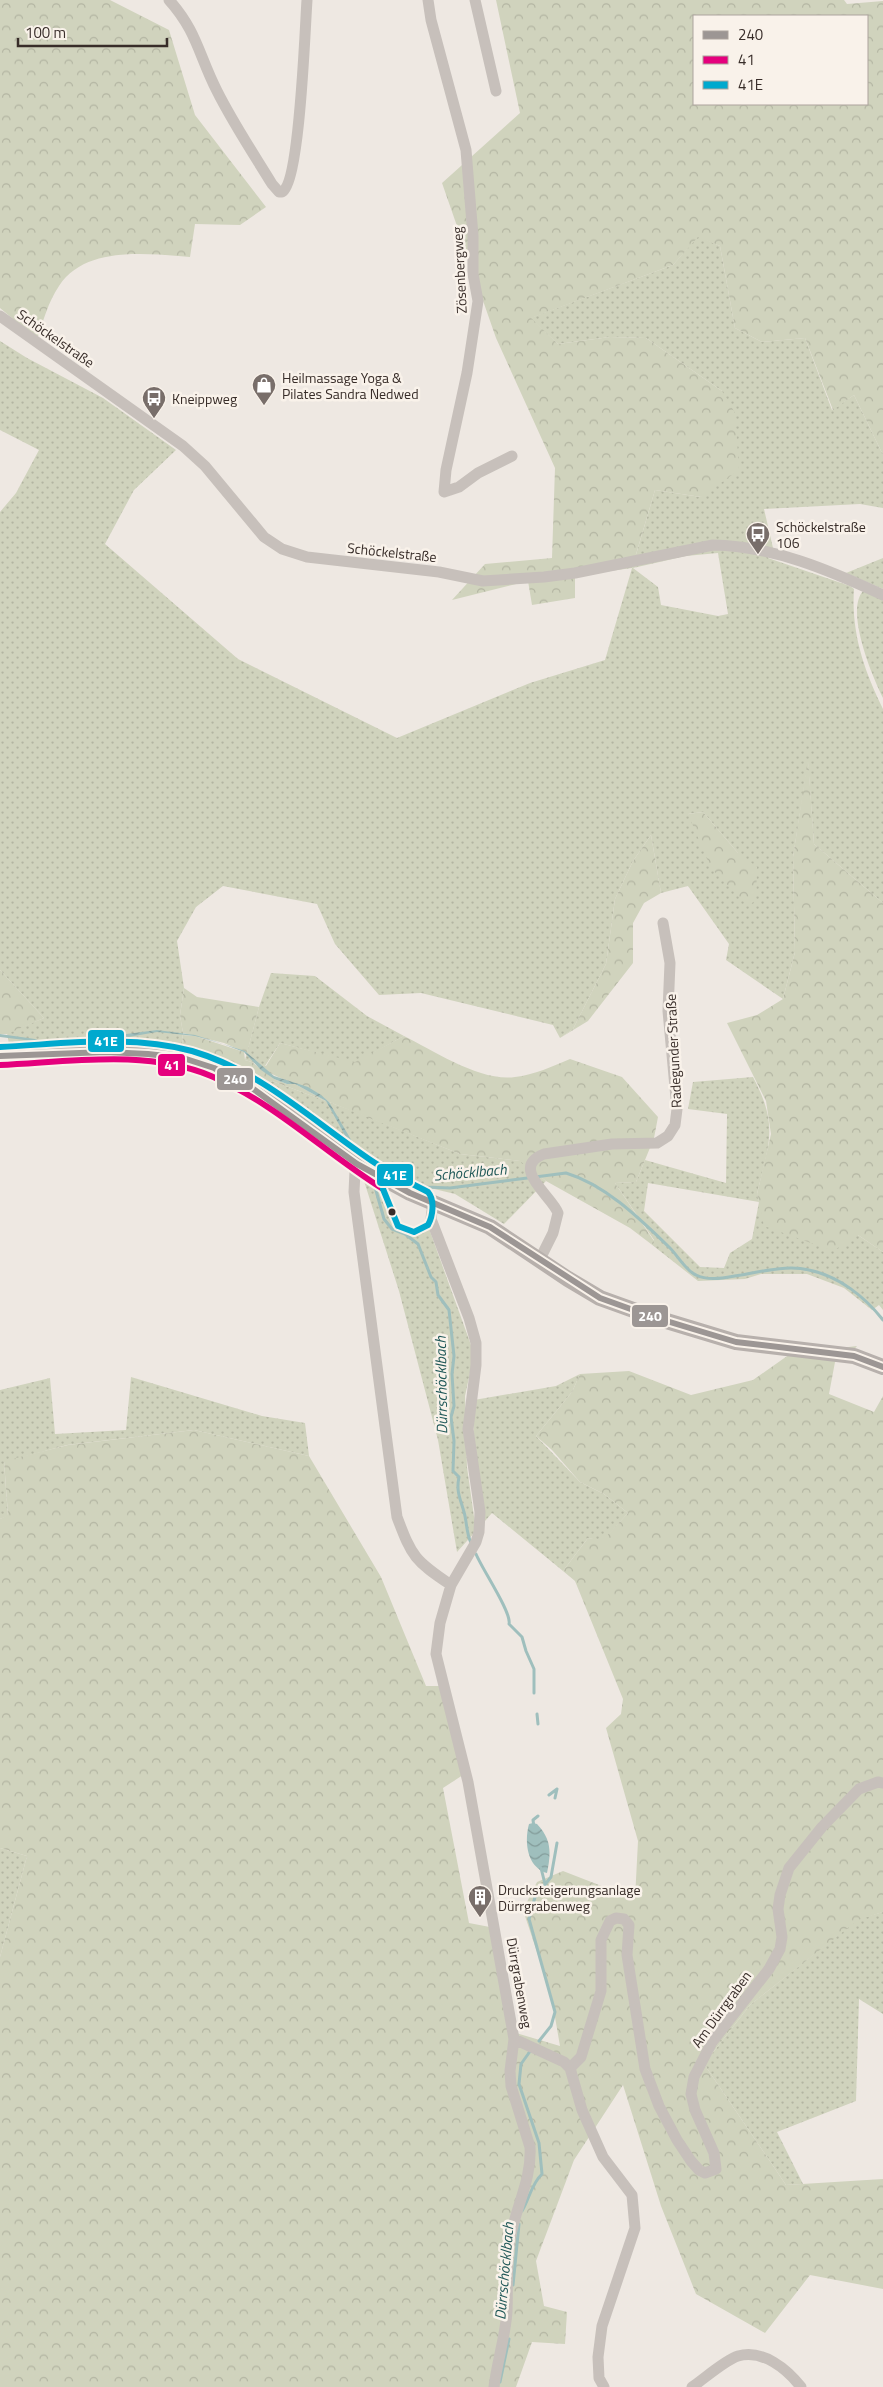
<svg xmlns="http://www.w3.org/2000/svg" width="883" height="2387" font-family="'Titillium Web',sans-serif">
<defs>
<pattern id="grass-dots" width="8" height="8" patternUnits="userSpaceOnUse" patternTransform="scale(1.25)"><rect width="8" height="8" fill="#d0d3bd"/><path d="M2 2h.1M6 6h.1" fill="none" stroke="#b3b5a2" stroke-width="1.8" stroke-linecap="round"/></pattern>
<pattern id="forest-crowns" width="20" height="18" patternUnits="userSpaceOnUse" patternTransform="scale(1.25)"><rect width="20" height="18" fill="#d0d3bd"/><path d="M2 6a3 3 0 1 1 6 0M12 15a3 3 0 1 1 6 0" fill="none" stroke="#b3b5a2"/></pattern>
<pattern id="water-waves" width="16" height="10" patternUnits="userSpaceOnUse" patternTransform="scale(1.25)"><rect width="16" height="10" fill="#9fbfbd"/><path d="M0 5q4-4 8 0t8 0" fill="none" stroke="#839c9a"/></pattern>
</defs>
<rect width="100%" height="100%" fill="#eee8e2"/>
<path fill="url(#grass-dots)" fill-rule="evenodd" d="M698 236 720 246 735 328 762 342 805 338 832 410 854 395 883 455V508L860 504 764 509 773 548 768 558 850 586 854 589C851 633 864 670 883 709V903L814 844 808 762 793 857 795 952 783 999 726 960 729 944 688 886 661 893 651 835 633 861 615 899 606 964 573 1029 560 1038 553 1025 421 993 379 995 335 944 317 904 223 886 196 907 177 941 184 988 180 1015 183 1033 182 1044 177 1052 10 1050 7 1033 44 1018 0 970V512L16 493 39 450 0 430V341L27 358 103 398 176 450 134 490 105 544 238 659 397 738 530 683 605 660 655 490 701 497 722 391 646 338 610 337 558 344 530 318 673 265ZM718 553 728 614 718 616 661 605 658 587 633 568 686 556ZM703 812 738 853 688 814Z
M883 558V589L846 573Z
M863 591 883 598V698C872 676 845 611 863 591Z
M271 973 315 976 367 1016 404 1036 355 1063 280 1043 265 1066 245 1060 259 1007Z
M753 1077C779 1126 769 1143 757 1194L759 1202 858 1235 883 1252V1310L879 1305 872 1310 844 1288 807 1274H761L745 1279 698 1281 651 1244 654 1240 615 1183 636 1182 645 1160 726 1183 727 1114 688 1109 693 1082ZM648 1183 759 1202 752 1239 730 1253 724 1268 700 1267 644 1211Z
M272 1081 356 1112 460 1154 521 1161 546 1181 504 1224 455 1194 426 1187 393 1174 334 1128 317 1121 303 1111 289 1107 269 1083Z
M367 1180 384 1190 396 1219 409 1228 427 1223 471 1345V1368L465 1396 467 1467 476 1531 457 1552 438 1440 399 1291 364 1181Z
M580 1374 572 1392 536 1436 580 1482 604 1494 628 1513 603 1541 588 1538 563 1571 492 1513 485 1521 473 1456 474 1400 556 1386Z
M131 1377 262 1416 305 1423 309 1456 194 1430 67 1445 4 1462 8 1516 0 1519V1390L50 1378 55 1434 126 1430Z
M0 1848 27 1856 0 1957Z
M883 1912V2014L859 1999 856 2101 777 2132 803 2184 786 2185 704 2064 750 2005 858 1919Z"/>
<path fill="url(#forest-crowns)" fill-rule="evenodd" d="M0 0H110L169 30 195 115 266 207 240 225 195 224 190 257C148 254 86 245 59 286 48 302 43 322 37 339L0 308Z
M496 0H844L847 4 883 1V455L854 395 833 410 805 338 762 342 735 328 720 246 698 237 673 265 531 318 558 344 610 337 646 338 722 391 735 413 739 470 701 497 655 490 632 568 575 576V598L532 605 528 581 452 600 485 564 552 558 555 468 496 338 442 183 520 113ZM694 16H867V104H694Z
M808 758 814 844 883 903V1252L858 1235 833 1251 764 1226 757 1194 771 1134 766 1101 727 1023 757 1015 783 999 795 952 793 857Z
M703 812 738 853 757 867 756 900 748 906 711 868 688 814Z
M651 835 661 893 644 903 633 923V963L588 1021 560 1038 573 1029 606 964 615 899 633 861Z
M0 970 44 1018 7 1034H0Z
M184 988 197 997 259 1007 247 1053 224 1043 183 1033 180 1015Z
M183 1035 195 1036 244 1052 245 1060 252 1062 274 1079 287 1084H295L326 1101 272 1081 269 1083 182 1044Z
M404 1036C434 1051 481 1082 515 1077 534 1075 553 1066 570 1059L622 1077 658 1117 654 1138 636 1182 615 1183 654 1241 651 1244 630 1228 546 1181 520 1161 460 1154 329 1102C307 1083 278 1083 256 1063L266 1066 280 1043 355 1062Z
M857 1346 846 1359 835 1362 829 1394 874 1412 883 1396V1912L858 1920 750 2005 704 2064 786 2185 883 2179V2289L810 2275 765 2333 696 2294 661 2206 623 2085 574 2160 536 2261 544 2306 567 2312 565 2344 532 2342 516 2387H0V1957L27 1856 0 1848V1519L8 1515 4 1461 68 1445 194 1430 309 1456 381 1577 426 1686H441L466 1773 443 1788 469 1923 495 1928 516 2033 560 2046 551 1994 523 1910 537 1882 563 1871 635 1899 638 1841 606 1728 621 1714 623 1699 575 1581 563 1571 588 1538 603 1540 628 1513 604 1494 580 1482 552 1450 536 1436 572 1392 580 1374 629 1371 691 1395 753 1380 790 1354Z"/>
<path fill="url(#water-waves)" d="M157 1030 195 1035 245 1051 274 1076 308 1087 321 1095 329 1102 353 1143 373 1159 347 1139 326 1101 295 1084H287L274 1079 261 1070 244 1052 223 1044 195 1036 157 1032 83 1045H48L33 1041 0 1037V1034L35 1039 49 1044 95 1041 111 1036Z
M533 1823 537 1824C552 1840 551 1853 547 1873 527 1867 524 1842 529 1824Z"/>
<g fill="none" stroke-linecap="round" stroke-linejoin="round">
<path stroke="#9fbfbd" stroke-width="3" d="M371 1158 393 1174 426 1187 450 1188 566 1173C606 1185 640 1219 670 1248 678 1256 686 1271 696 1275 710 1282 727 1277 741 1275 763 1271 788 1265 809 1270 839 1276 865 1297 883 1320
M375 1187 384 1219 392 1229 405 1234 418 1244 431 1277 436 1282 438 1295 449 1310 454 1356 452 1374 454 1406 451 1417 454 1441 453 1471 459 1477C456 1491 460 1498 464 1512 467 1522 466 1532 471 1543
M476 1554C482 1569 512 1613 509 1624L522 1637 526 1651 534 1669V1693
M537 1714 538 1724
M549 1795 557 1789
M555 1798 557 1789
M534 1827 533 1820 538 1816
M541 1868 545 1884
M539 2041 551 2026 555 2012 529 1919 535 1897 551 1877 557 1843
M522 2211C529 2199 532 2183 542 2174L539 2143 519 2084 521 2064 531 2050
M513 2285 519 2224
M500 2382 509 2339"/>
<path stroke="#c7c0bb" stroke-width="11" d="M169 0C197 31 199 56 217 91 233 123 253 153 272 184L279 192H282C300 182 305 27 307 0
M428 0 431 20 466 150 473 236V274L478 301 467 373 446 470 444 492 459 487 478 473 512 456
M475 0 496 91
M0 316 183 446 205 466 264 537 282 549 307 557 439 572 483 581 544 577 575 573 713 545C773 546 829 570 883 595
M357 1164 355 1171 354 1192 397 1517C412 1557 415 1561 451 1585
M433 1203 431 1219 469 1318 476 1343V1365L468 1429 480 1512 479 1532 476 1542 451 1585 440 1623 436 1654 468 1782 514 2039 510 2071 511 2086 530 2147C532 2180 515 2208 510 2240 506 2264 508 2288 507 2312 505 2338 497 2362 494 2387
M540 1259 553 1233 558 1213C552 1196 509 1168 544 1154L612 1144 657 1143 668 1136 675 1125 677 1109 668 1011 670 963 663 923
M514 2039 564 2062 570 2068 582 2110 603 2157 632 2195 635 2228 602 2326 598 2357 599 2378 604 2387
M570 2068 581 2057 601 1991V1940L610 1921 616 1918 624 1919 629 1925 627 1955 645 2069 659 2106 677 2140 691 2161 699 2170 705 2173 716 2169 714 2153 695 2110 691 2094 694 2077 712 2042 769 1969 780 1949 782 1937 778 1909 780 1895 789 1868 822 1827 859 1789 878 1782 883 1783
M692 2387C704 2379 725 2360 738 2356 763 2349 787 2369 801 2387"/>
<path stroke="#b7b0ac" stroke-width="16" d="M0 1056 106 1052 148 1054 183 1058 214 1068 252 1088 357 1164 410 1193 490 1227 568 1279 600 1298 650 1316 736 1342 854 1356 883 1367"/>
<g stroke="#f9f2ea" stroke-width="10">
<path id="bus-1" d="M0 1056 106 1052 148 1054 183 1058 214 1068 252 1088 357 1164 410 1193 490 1227 600 1298 650 1316 736 1342 854 1356 883 1367"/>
</g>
<g stroke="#f9f2ea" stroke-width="10">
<path id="bus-2" d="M0 1065C69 1062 146 1049 211 1076 275 1103 325 1153 383 1189"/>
</g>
<g stroke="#f9f2ea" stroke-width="10">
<path id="bus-3" d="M0 1047C63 1044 131 1034 192 1051 261 1071 314 1122 372 1161 390 1173 409 1182 428 1192 435 1200 433 1216 428 1225L414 1232 398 1226 383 1189"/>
</g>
<use href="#bus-1" stroke="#9c9694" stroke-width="6"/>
<use href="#bus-2" stroke="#e5007d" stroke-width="6"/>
<use href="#bus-3" stroke="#00a9ce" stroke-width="6"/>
</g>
<defs>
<g id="shop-pin" transform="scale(1.25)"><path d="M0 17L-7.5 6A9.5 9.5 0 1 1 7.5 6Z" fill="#786e6a" stroke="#f9f2ea"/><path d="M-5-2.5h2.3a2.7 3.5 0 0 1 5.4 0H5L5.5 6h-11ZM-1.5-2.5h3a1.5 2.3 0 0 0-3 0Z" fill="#fff"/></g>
<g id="bus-pin" transform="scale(1.25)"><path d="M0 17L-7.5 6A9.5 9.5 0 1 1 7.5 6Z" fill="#786e6a" stroke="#f9f2ea"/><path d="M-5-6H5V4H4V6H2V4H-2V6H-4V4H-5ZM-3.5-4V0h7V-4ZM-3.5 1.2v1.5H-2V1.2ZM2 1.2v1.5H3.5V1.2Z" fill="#fff"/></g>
<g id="building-pin" transform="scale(1.25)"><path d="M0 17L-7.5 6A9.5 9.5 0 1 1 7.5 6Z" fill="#786e6a" stroke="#f9f2ea"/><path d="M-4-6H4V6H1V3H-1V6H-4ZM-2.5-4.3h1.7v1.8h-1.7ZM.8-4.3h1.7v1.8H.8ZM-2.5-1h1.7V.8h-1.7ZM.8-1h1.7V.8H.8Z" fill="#fff"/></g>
</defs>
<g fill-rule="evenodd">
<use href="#shop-pin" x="264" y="385"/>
<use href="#bus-pin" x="154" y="398"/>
<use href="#bus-pin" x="758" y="534"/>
<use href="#building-pin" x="480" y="1897"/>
</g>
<circle fill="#382d29" stroke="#f9f2ea" stroke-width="2" cx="392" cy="1212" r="4.5"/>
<g text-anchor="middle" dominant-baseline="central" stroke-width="5" stroke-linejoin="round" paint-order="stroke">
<g font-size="14" fill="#382d29" stroke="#f9f2ea">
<text transform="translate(459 270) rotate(-93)">Zösenbergweg</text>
<text transform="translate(56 338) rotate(35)">Schöckelstraße</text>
<text transform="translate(392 552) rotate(6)">Schöckelstraße</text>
<text transform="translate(673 1051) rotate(-93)">Radegunder Straße</text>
<text transform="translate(520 1983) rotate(80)">Dürrgrabenweg</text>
<text transform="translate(721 2009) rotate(-54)">Am Dürrgraben</text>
</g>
<g font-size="14" fill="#382d29" stroke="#f9f2ea" text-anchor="start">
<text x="282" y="377">Heilmassage Yoga &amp;<tspan x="282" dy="16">Pilates Sandra Nedwed</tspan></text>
<text x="172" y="398">Kneippweg</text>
<text x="776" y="526">Schöckelstraße<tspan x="776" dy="16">106</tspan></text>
<text x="498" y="1889">Drucksteigerungsanlage<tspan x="498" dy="16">Dürrgrabenweg</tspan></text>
</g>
<g font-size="15" font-style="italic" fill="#205858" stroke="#f9f2ea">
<text transform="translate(470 1172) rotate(-5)">Schöcklbach</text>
<text transform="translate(441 1385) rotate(-91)">Dürrschöcklbach</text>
<text transform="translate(504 2271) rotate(-85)">Dürrschöcklbach</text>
</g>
</g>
<g stroke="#f9f2ea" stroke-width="2">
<rect x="87" y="1029" width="38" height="24" rx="5" fill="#00a9ce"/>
<rect x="157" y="1053" width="29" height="24" rx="5" fill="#e5007d"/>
<rect x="216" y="1067" width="38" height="24" rx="5" fill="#9c9694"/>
<rect x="376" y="1163" width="38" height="24" rx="5" fill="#00a9ce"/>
<rect x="631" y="1304" width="38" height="24" rx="5" fill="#9c9694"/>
</g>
<g font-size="14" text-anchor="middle" font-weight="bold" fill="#fff">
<text x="106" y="1046">41E</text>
<text x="172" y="1070">41</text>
<text x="235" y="1084">240</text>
<text x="395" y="1180">41E</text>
<text x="650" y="1321">240</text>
</g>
<rect x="693" y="15" width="175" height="90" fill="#f9f2ea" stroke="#aca39d"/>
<rect x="703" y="31" width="25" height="8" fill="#9c9694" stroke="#aca39d"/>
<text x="738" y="40" font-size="15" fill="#382d29">240</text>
<rect x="703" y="56" width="25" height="8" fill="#e5007d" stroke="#aca39d"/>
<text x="738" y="65" font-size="15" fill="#382d29">41</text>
<rect x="703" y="81" width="25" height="8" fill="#00a9ce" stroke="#aca39d"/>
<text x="738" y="90" font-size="15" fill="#382d29">41E</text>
<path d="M18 38v8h149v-8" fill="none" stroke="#382d29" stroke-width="2.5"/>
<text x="25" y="38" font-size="15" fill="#382d29" stroke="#f9f2ea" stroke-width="4" paint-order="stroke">100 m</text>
</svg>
